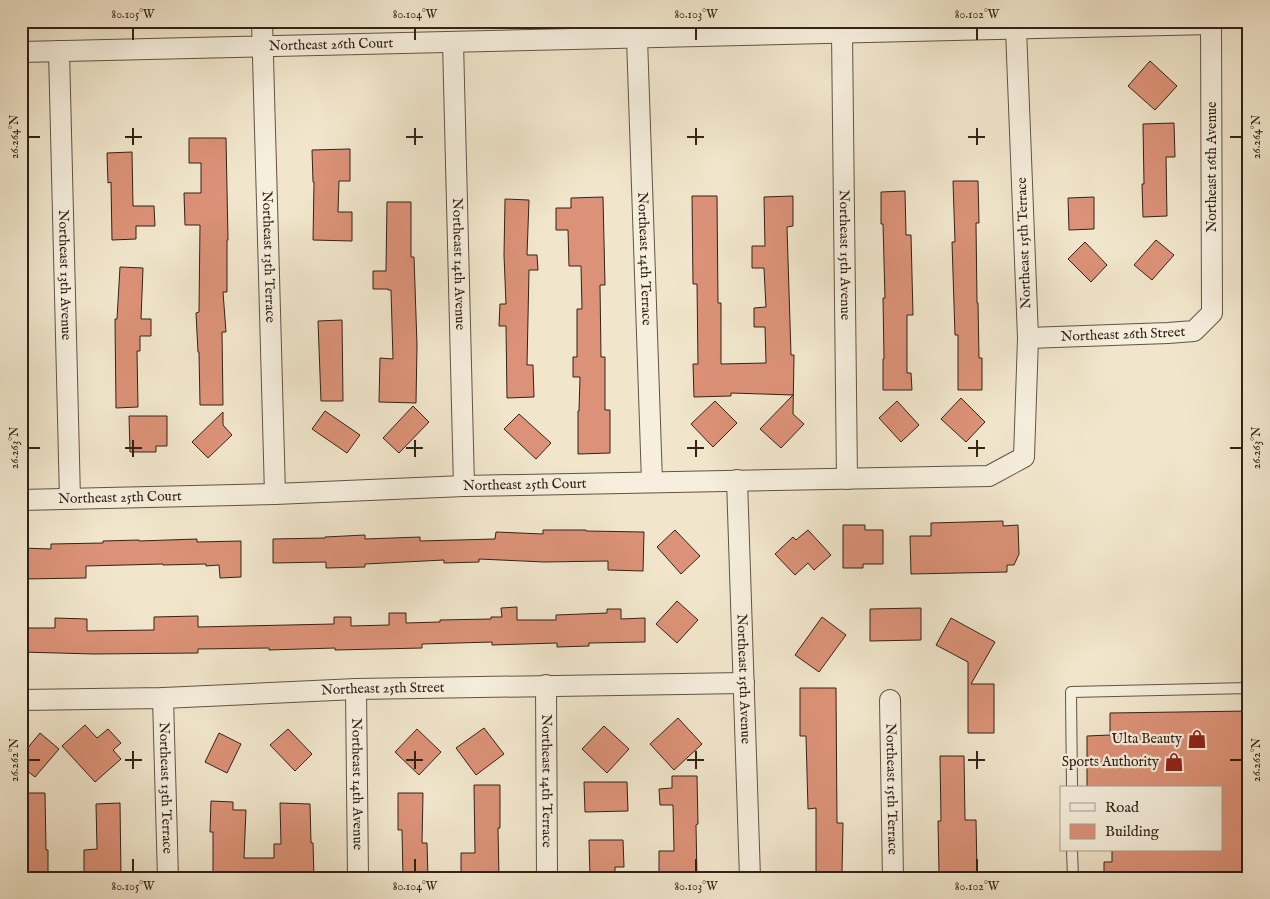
<svg xmlns="http://www.w3.org/2000/svg" width="1270" height="899" font-family="'IM FELL English',serif">
<rect width="100%" height="100%" fill="#f1e6cc"/>
<filter id="stains"><feTurbulence type="fractalNoise" baseFrequency=".004" numOctaves="4"/><feColorMatrix values="0 0 0 0 .2 0 0 0 0 .09 0 0 0 0 .02 0 0 0 .5 -.17"/></filter>
<radialGradient id="worn" r=".72"><stop offset=".6" stop-color="#630" stop-opacity="0"/><stop offset="1" stop-color="#630" stop-opacity=".3"/></radialGradient>
<path fill="#dc9278" stroke="#332217" d="M1150 61 1177 86 1155 110 1128 86Z
M1174 123 1175 157H1166L1167 216 1143 217 1142 184H1144L1143 124Z
M189 138H226L228 240H227V292H223L226 332H222L223 405H200L199 352H198L196 313 199 312 200 225H185L184 193H201V163H189Z
M350 149V181H339L338 212H352V241L313 240 314 182H313L312 150Z
M132 152 133 206H154L155 226H136V239L112 240 111 182 108 183 107 153Z
M953 181H978L979 223H976L977 303H978L979 358H982V390H958V335H955L952 242H955Z
M905 191 906 235H911L913 315H907V373H911L912 390H883V359H884L883 298H885L883 224H881V192Z
M692 196H717L718 303H721V364L766 363 765 327H754V308L766 307 764 268H752V246H765L764 197 793 196V226L787 227 791 355H794L793 414 804 424 781 448 760 429 793 395 731 393V396L694 397 693 364H698L697 284H693Z
M603 197 605 285H600L601 357H605V410H610V453L578 454V411H579L580 377H573V357H577V309H582L581 266H569L568 230H556V208H571V198Z
M1094 197V229L1069 230 1068 198Z
M505 199 529 200 527 255H537L538 270H529L527 365H533L534 397 507 398 506 326H499L500 304H506L504 255Z
M387 202H411V257H414L417 345 416 403 379 402 380 358 393 359 391 290H388V289H373V271H386Z
M1156 240 1174 255 1152 280 1134 265Z
M1085 242 1107 265 1091 282 1068 259Z
M120 267 143 268 141 319H151V336H140V351H137L138 407 116 408 115 319H117Z
M342 320 343 401H321L318 321Z
M961 398 985 422 966 442 941 419Z
M715 401 737 423 713 447 691 424Z
M897 401 919 425 901 442 879 418Z
M413 406 429 422 399 453 383 438Z
M325 411 360 435 347 453 312 429Z
M223 412V425L232 435 208 458 192 442Z
M519 414 551 443 536 459 504 429Z
M129 416H167V446H156V452H130Z
M1003 521V526L1018 525 1019 554 1014 565H1007V572L911 574 910 536H931V523Z
M843 525H865V530H883V564H863V568H843Z
M543 530H586V531L644 532 643 571 608 570V561L544 562 479 559V562L444 563V560L365 564V567L326 568V562L273 563V539L325 538V537L365 535V539L420 537V541L495 539 496 532 543 534Z
M675 530 700 556 681 574 657 547Z
M808 530 831 555 814 570 808 563 795 575 775 554 793 537 796 540Z
M197 539V542L241 541V577L220 578 219 565 206 566V564L163 565V564L86 566V578L21 579V548L51 549V544L103 543V541L139 540V541Z
M677 601 698 620 677 643 656 624Z
M517 607V620H556V615L607 613V609H621V619L645 618V642L589 643V646L557 647V643L492 645V642L422 644V648L335 650V648L269 650V648L198 649V653L94 654 21 652V628H55V618L87 619V631L154 630V617L198 616V627L334 624V617H351V626L389 625V613H406V623L440 622V620L491 619V617H502L501 608Z
M921 608V640L870 641V609Z
M822 617 846 635 819 672 795 655Z
M951 618 995 642 971 684H994V733H968V662L936 645Z
M800 688H836L837 823H843L842 872H816V808L808 809 806 736H800Z
M1249 711V878H1104V862H1112V850H1221V788H1087V736L1110 735V713Z
M678 718 702 744 674 770 650 744Z
M85 725 97 738 108 729 121 743 113 750 121 759 95 782 62 746Z
M604 726 629 749 607 773 582 749Z
M484 728 504 754 476 775 456 748Z
M288 729 312 754 295 771 270 745Z
M417 729 441 752 419 775 395 752Z
M40 733 59 749 35 777 21 766V756Z
M219 733 241 744 227 773 205 762Z
M940 756H964L965 820H976L977 872 939 873 938 821H941Z
M672 776H697L698 824 696 825 697 878H659V851H674L673 805H660L659 789 672 788Z
M584 782H627L628 811 585 812Z
M474 785H500V828H498L499 878H473V872H461V853H475Z
M21 793H45L46 850H48V878H22Z
M398 793H423L422 843H427L428 878H403L402 830H398Z
M211 801 233 802V810H246L244 858H274V844H281L280 803 310 804 311 843H313L314 878H275V876H237V878H213V832H210Z
M120 803 121 878H84V850L97 849 96 804Z
M589 840H623L624 867H615V878H590Z"/>
<g fill="none" stroke-linecap="round" stroke-linejoin="round">
<g stroke="#625344" stroke-width="12">
<path id="lane" d="M1072 788 1071 692 1249 688
M1072 850 1073 878"/>
</g>
<g stroke="#625344" stroke-width="22">
<g id="street">
<path id="s1" d="M262 21 275 494"/>
<path id="s2" d="M842 33 847 479"/>
<path id="s3" d="M637 38 652 482"/>
<path id="s4" d="M453 42 464 486"/>
<path id="s5" d="M59 51 70 499"/>
<path id="s6" d="M21 52 1211 24"/>
<path id="s7" d="M1028 338 1168 333 1194 331 1212 313 1211 21"/>
<path id="s8" d="M737 480 750 878"/>
<path id="s9" d="M21 500 275 494 464 486 989 476 1024 457 1028 338 1016 29"/>
<path id="s10" d="M546 685 547 878"/>
<path id="s11" d="M356 689 358 878"/>
<path id="s12" d="M163 698 168 878"/>
<path id="s13" d="M21 700 163 698 356 689 744 683"/>
<path id="s14" d="M890 700 893 878"/>
</g>
</g>
<use href="#lane" stroke="#f6efde" stroke-width="10"/>
<use href="#street" stroke="#f6efde" stroke-width="20"/>
</g>
<path fill="none" stroke="#332217" stroke-width="2" d="M133 28V40M415 28V40M696 28V40M977 28V40M133 128V145M415 128V145M696 128V145M977 128V145M28 137H40M125 137H142M406 137H423M687 137H704M968 137H985M1230 137H1242M133 440V457M415 440V457M696 440V457M977 440V457M28 448H40M125 448H142M406 448H423M687 448H704M968 448H985M1230 448H1242M133 751V769M415 751V769M696 751V769M977 751V769M28 760H40M125 760H142M406 760H423M687 760H704M968 760H985M1230 760H1242M133 859V872M415 859V872M696 859V872M977 859V872"/>
<defs>
<g id="shop-bare" transform="scale(1.5)"><path d="M-5-2.5h2.3a2.7 3.5 0 0 1 5.4 0H5L5.5 6h-11ZM-1.5-2.5h3a1.5 2.3 0 0 0-3 0Z" fill="#8f2418" stroke="#f6efde" stroke-width="2.5" paint-order="stroke"/></g>
</defs>
<g fill-rule="evenodd">
<use href="#shop-bare" x="1197" y="739"/>
<use href="#shop-bare" x="1174" y="762"/>
</g>
<g text-anchor="middle" dominant-baseline="central" stroke-width="4.5" stroke-linejoin="round" paint-order="stroke">
<g font-size="14" fill="#332217" stroke="#f6efde">
<text stroke="none"><textPath href="#s6" startOffset="310">Northeast 26th Court</textPath></text>
<text transform="translate(1212 167) rotate(-90)">Northeast 16th Avenue</text>
<text transform="translate(1024 243) rotate(-92)">Northeast 15th Terrace</text>
<text stroke="none"><textPath href="#s2" startOffset="222">Northeast 15th Avenue</textPath></text>
<text stroke="none"><textPath href="#s1" startOffset="236">Northeast 13th Terrace</textPath></text>
<text stroke="none"><textPath href="#s3" startOffset="221">Northeast 14th Terrace</textPath></text>
<text stroke="none"><textPath href="#s4" startOffset="222">Northeast 14th Avenue</textPath></text>
<text stroke="none"><textPath href="#s5" startOffset="224">Northeast 13th Avenue</textPath></text>
<text stroke="none"><textPath href="#s7" startOffset="95">Northeast 26th Street</textPath></text>
<text stroke="none"><textPath href="#s9" startOffset="504">Northeast 25th Court</textPath></text>
<text stroke="none"><textPath href="#s9" startOffset="99">Northeast 25th Court</textPath></text>
<text stroke="none"><textPath href="#s8" startOffset="199">Northeast 15th Avenue</textPath></text>
<text stroke="none"><textPath href="#s13" startOffset="362">Northeast 25th Street</textPath></text>
<text stroke="none"><textPath href="#s10" startOffset="96">Northeast 14th Terrace</textPath></text>
<text stroke="none"><textPath href="#s11" startOffset="95">Northeast 14th Avenue</textPath></text>
<text stroke="none"><textPath href="#s12" startOffset="90">Northeast 13th Terrace</textPath></text>
<text stroke="none"><textPath href="#s14" startOffset="89">Northeast 15th Terrace</textPath></text>
</g>
<g font-size="14" fill="#332217" stroke="#f6efde" text-anchor="end">
<text x="1182" y="739">Ulta Beauty</text>
<text x="1159" y="762">Sports Authority</text>
</g>
</g>
<rect width="1270" height="899" fill="none" stroke="#f1e6cc" stroke-width="55"/>
<rect x="1060" y="786" width="162" height="65" fill="#f6efde" stroke="#a89d8e"/>
<rect x="1070" y="803" width="25" height="8" fill="#f6efde" stroke="#a89d8e"/>
<text x="1105" y="812" font-size="15" fill="#332217">Road</text>
<rect x="1070" y="824" width="25" height="15" fill="#dc9278" stroke="#a89d8e"/>
<text x="1105" y="836" font-size="15" fill="#332217">Building</text>
<rect x="28" y="28" width="1214" height="844" fill="none" stroke="#332217" stroke-width="2"/>
<g font-size="12" text-anchor="middle" fill="#332217">
<text x="133" y="18">80.105°W</text>
<text x="415" y="18">80.104°W</text>
<text x="696" y="18">80.103°W</text>
<text x="977" y="18">80.102°W</text>
<text transform="translate(14 137) rotate(-90)" y="4">26.264°N</text>
<text transform="translate(1256 137) rotate(-90)" y="4">26.264°N</text>
<text transform="translate(14 448) rotate(-90)" y="4">26.263°N</text>
<text transform="translate(1256 448) rotate(-90)" y="4">26.263°N</text>
<text transform="translate(14 760) rotate(-90)" y="4">26.262°N</text>
<text transform="translate(1256 760) rotate(-90)" y="4">26.262°N</text>
<text x="133" y="890">80.105°W</text>
<text x="415" y="890">80.104°W</text>
<text x="696" y="890">80.103°W</text>
<text x="977" y="890">80.102°W</text>
</g>
<rect width="100%" height="100%" filter="url(#stains)"/>
<rect width="100%" height="100%" fill="url(#worn)"/>
</svg>
